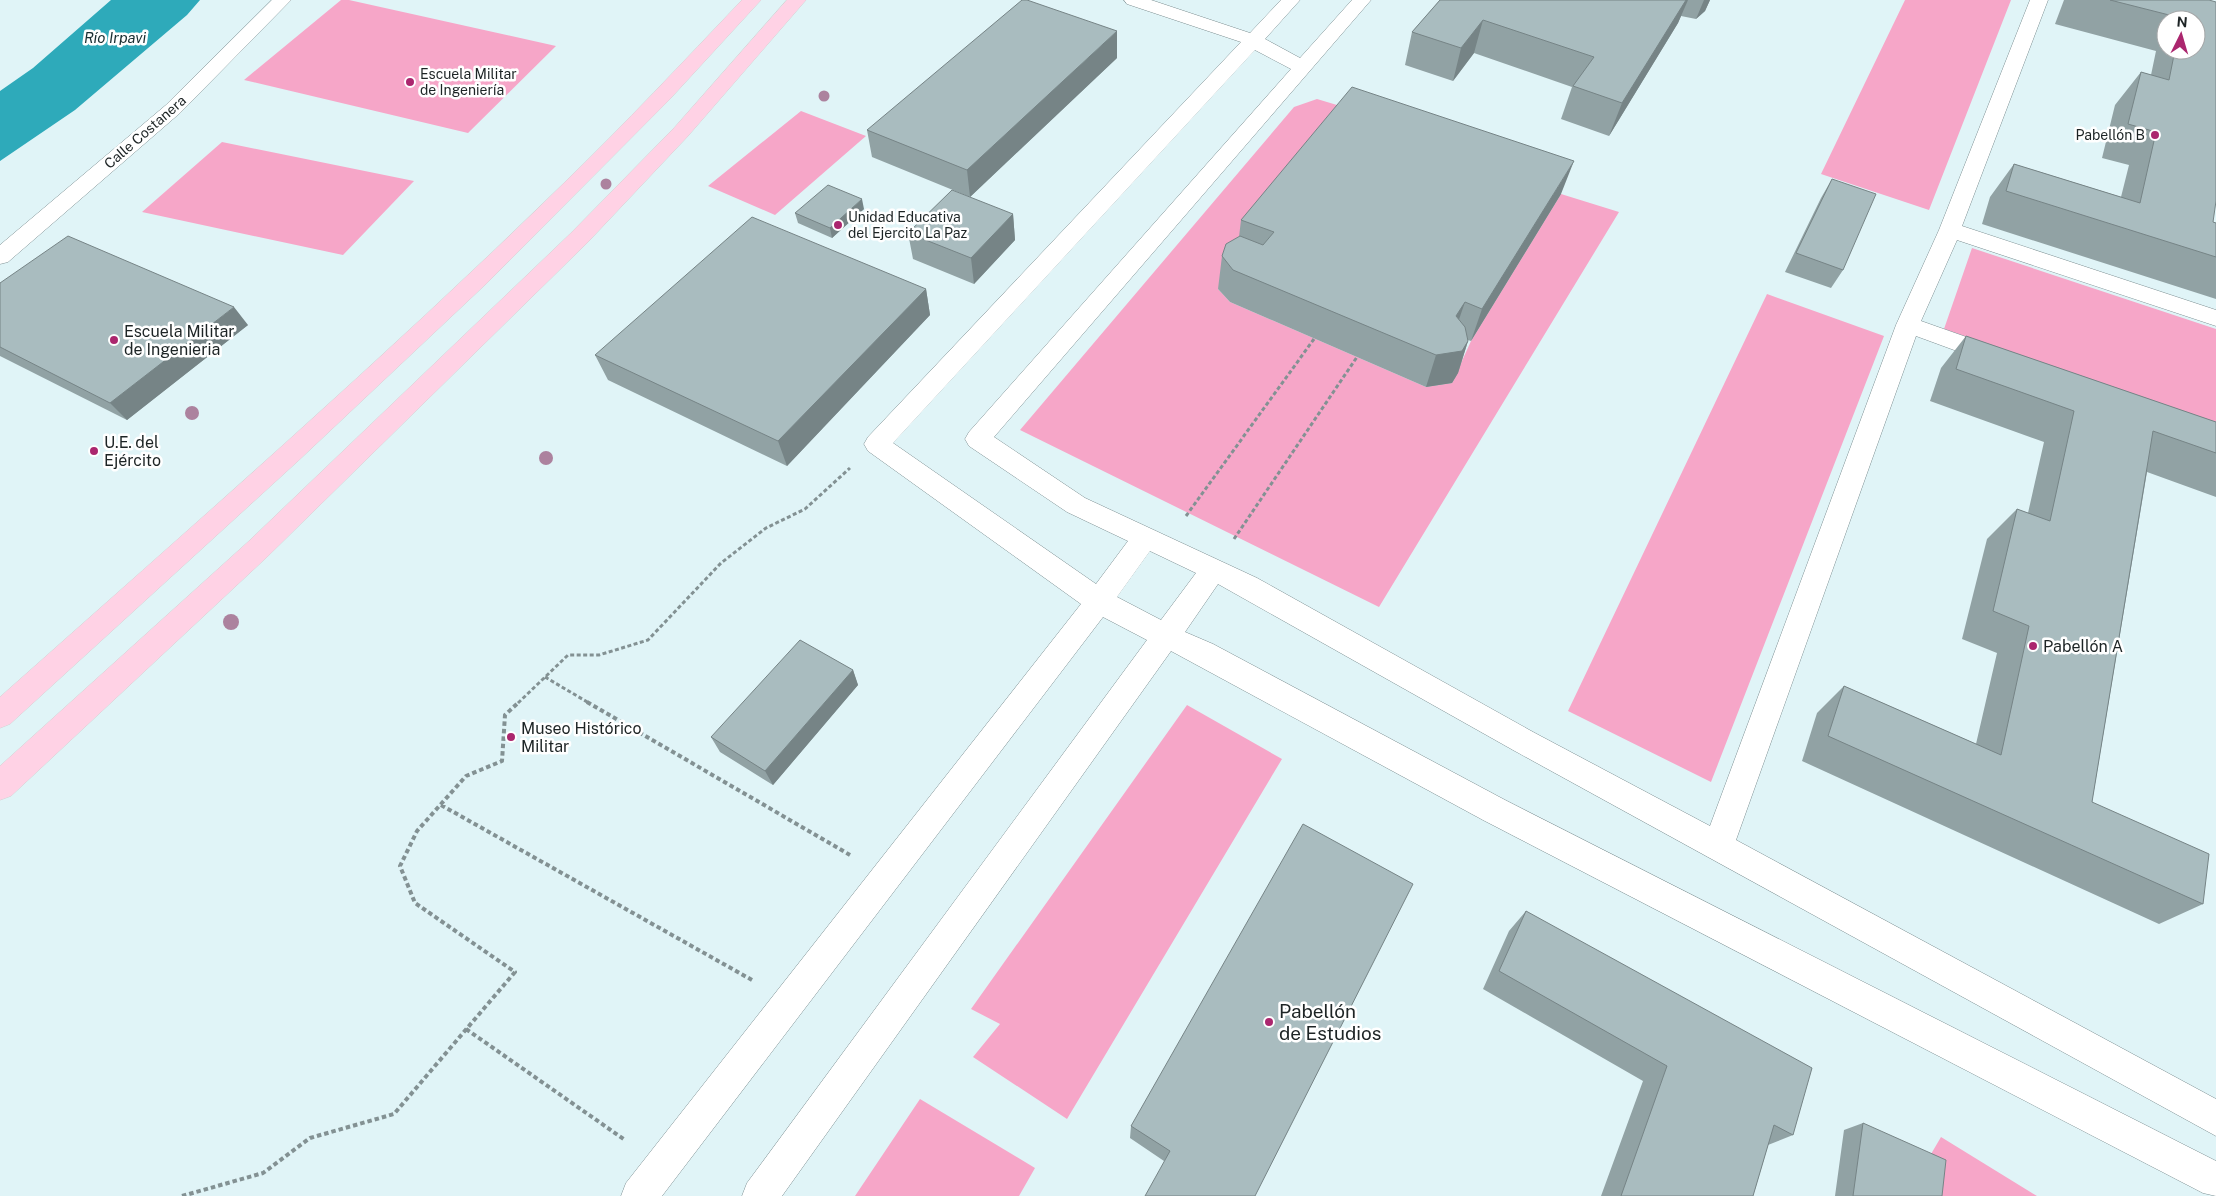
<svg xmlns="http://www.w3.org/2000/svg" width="2216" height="1196" font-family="'Public Sans',sans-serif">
<rect width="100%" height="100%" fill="#e0f4f7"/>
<path fill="#f6a6c8" d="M341 0H349L556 46 468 133 244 80Z
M1905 0H2011L1929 210 1821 174Z
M1317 99 1357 111 1218 289 1230 302 1426 387 1452 383 1471 341 1561 194 1619 212 1379 607 1020 430 1294 107Z
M801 111 866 136 775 215 708 186Z
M222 142 414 181 343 255 142 212Z
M1972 248 2216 329V425L1944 329Z
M1767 294 1884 336 1711 782 1568 711Z
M1187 705 1282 759 1067 1119 973 1057 1000 1024 971 1009Z
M920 1099 1035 1168 1019 1196H855Z
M1941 1137 2037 1196H1921L1924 1166Z"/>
<path fill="#2eaaba" d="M111 0H200L187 15 75 110 0 161V91L33 68Z"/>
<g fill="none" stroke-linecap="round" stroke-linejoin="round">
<g stroke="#7e9093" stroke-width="1">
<path id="minor" d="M272 0H291L180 113 8 262 0 264V245L166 105Z
M1124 0H1151L1250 33 1281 0H1300L1265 39 1300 58 1352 0H1371L994 437 1085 498 1257 578 1533 732 1710 826 1896 325 1939 230 2030 0H2048L1962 226 2216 310V326L1957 240 1921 321 2003 350 2007 356 2003 362 1995 365 1916 336 1736 840 2216 1099V1136L1513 750 1218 584 1185 632 1213 644 1505 800 2216 1161V1196L2203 1193 1483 820 1171 651 782 1196H742L747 1183 1147 640 1103 617 662 1196H621L626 1183 1081 604 868 451 864 444 868 437 1241 42 1127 4ZM1255 50 1291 69 969 432 965 439 969 446 1067 512 1128 541 1096 584 893 443ZM1150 551 1196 573 1161 620 1117 597Z"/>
</g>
<g stroke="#d2d3d3" stroke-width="1">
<path id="major" d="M742 0H761L670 99 487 283 298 461 10 724 0 728V697C190 528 382 361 564 183 625 124 683 62 742 0Z
M787 0H806L688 136 588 242 267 557 11 796 0 800V766L249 541 572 232 674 128Z"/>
</g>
<path stroke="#839193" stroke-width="3" stroke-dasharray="4 2.5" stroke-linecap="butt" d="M1186 516 1314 339
M1234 539 1357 357
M545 677 589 703
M518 703 568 655H599L648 640 721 563 766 528 805 509 850 468"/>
<path stroke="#839193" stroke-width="4" stroke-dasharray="4.5 3" stroke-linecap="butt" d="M587 702 850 855
M441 805 752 980
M466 1029 625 1140
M182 1196 263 1173 310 1138 394 1114 515 972 415 903 400 866 417 831 466 776 502 761 505 715 519 702"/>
<use href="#minor" fill="#fff" fill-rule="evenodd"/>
<use href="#major" fill="#ffd2e5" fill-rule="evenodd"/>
</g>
<g fill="#ac829e">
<circle cx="824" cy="96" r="5.5"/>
<circle cx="606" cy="184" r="5.5"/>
<circle cx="192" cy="413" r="7"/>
<circle cx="546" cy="458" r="7"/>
<circle cx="231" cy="622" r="8"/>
</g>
<path fill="#91a2a4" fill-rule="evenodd" d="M1440 0H1710L1705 11 1696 19 1681 16 1678 23 1609 136 1561 119 1572 87 1474 53 1453 81 1405 65 1412 32Z
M2064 0H2209L2213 222 2216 223V299L1982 224 1990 197 2014 164 2121 197 2129 165 2102 158 2115 105 2141 72 2151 75 2156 51 2055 24ZM2166 20H2196V50H2166Z
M1117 58 970 197 872 157 867 130Z
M1832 179 1843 270 1831 288 1785 272 1821 198Z
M1561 194 1471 341 1468 340V341L1458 373 1452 383 1426 387 1230 302 1218 289 1222 256 1239 237 1241 220Z
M864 209 832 238 798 223 795 213Z
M1013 214 1015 240 974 284 913 259 908 233Z
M0 283 248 325 127 420 0 356Z
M926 289 930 315 787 466 608 380 595 355Z
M1966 336 2216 422V497L2147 472 2092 802 2203 904 2159 924 1802 761 1817 713 1844 686 1976 744 1997 653 1962 639 1987 539 2017 509 2028 513 2044 442 1930 401 1941 368Z
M853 670 858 685 773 785 720 752 711 737Z
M1413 884 1164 1161 1130 1138 1131 1126Z
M1526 911 1793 1135 1768 1145 1753 1196H1601L1643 1081 1483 989 1509 931Z
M1863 1123 1942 1196H1835L1844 1130Z"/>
<path fill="#768486" d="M1686 0H1688L1678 23 1609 136 1622 103Z
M1704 0H1710L1705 11 1696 19Z
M1483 20 1474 53 1453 81 1461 48Z
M1117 31V58L970 197 967 170Z
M1574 161 1561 194 1471 341 1482 309Z
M862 199 864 209 832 238 830 228Z
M1013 214 1015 240 974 284 971 258Z
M926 289 930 315 787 466 778 441Z
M1465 302 1454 334 1456 316Z
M234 307 248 325 127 420 110 403Z
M1468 341 1458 373 1452 383 1426 387 1436 355Z
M853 670 858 685 773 785 765 771Z"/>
<path fill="#a9bcbf" stroke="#768486" d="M1022 0H1027L1117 31 967 170 867 130Z
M1440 0H1686L1622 103 1573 86 1594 57 1483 20 1461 48 1412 32Z
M2110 0H2209L2216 2V201L2213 222 2216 223V257L2006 191 2014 164 2140 203 2156 132 2128 124 2141 72 2169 80 2175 50H2196V20H2181V18Z
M1352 87 1574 161 1482 309 1465 302 1456 316 1465 327 1468 341 1462 351 1436 355 1233 270 1222 256 1226 244 1240 236 1263 245 1274 232 1241 220Z
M1832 179 1876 194 1843 270 1796 253Z
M828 185 862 199 830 228 795 213Z
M952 190 1013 214 971 258 908 233Z
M752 217 926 289 778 441 595 355Z
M68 236 234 307 110 403 0 347V283Z
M1966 336 2216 422V453L2153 431 2092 802 2209 854 2203 904 1828 736 1844 686 2001 755 2029 626 1993 611 2017 509 2050 521 2074 411 1956 369Z
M800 640 853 670 765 771 711 737Z
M1303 824 1413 884 1255 1196H1145L1170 1151 1131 1126Z
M1526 911 1812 1068 1793 1135 1774 1125 1753 1196H1621L1667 1066 1499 971Z
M1863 1123 1946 1160 1942 1196H1853Z"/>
<g fill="#ab266e" stroke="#fff" stroke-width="2">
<circle cx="410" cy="82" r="5"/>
<circle cx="2155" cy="135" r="5"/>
<circle cx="838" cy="225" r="5"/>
<circle cx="114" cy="340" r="5"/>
<circle cx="94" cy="451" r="5"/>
<circle cx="2033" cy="646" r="5"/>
<circle cx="511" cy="737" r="5"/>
<circle cx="1269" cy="1022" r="5"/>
</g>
<g text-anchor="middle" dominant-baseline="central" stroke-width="5" stroke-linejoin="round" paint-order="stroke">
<g font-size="14" fill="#1d2425" stroke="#fff" text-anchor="start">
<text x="420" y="74">Escuela Militar<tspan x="420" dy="16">de Ingeniería</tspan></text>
<text x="2145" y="135" text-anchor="end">Pabellón B</text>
<text x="848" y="217">Unidad Educativa<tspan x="848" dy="16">del Ejercito La Paz</tspan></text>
</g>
<g font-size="14" fill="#1d2425" stroke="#fff">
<text transform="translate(145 132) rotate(-41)">Calle Costanera</text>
</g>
<g font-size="15" font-style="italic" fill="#1a2f32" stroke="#fff">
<text x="115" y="37">Río Irpavi</text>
</g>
<g font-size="16" fill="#1d2425" stroke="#fff" text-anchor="start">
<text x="124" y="331">Escuela Militar<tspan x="124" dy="18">de Ingenieria</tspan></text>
<text x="104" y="442">U.E. del<tspan x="104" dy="18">Ejército</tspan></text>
<text x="2043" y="646">Pabellón A</text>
<text x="521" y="728">Museo Histórico<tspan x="521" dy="18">Militar</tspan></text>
</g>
<g font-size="19" fill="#1d2425" stroke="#fff" text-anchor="start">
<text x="1279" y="1011">Pabellón<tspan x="1279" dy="22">de Estudios</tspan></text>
</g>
</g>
<g transform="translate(2181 35) rotate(5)"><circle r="24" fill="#ffffff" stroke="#a5a7a8"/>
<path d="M0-4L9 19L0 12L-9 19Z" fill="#ab266e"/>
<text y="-8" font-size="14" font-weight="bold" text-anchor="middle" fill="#1d2425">N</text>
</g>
</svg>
